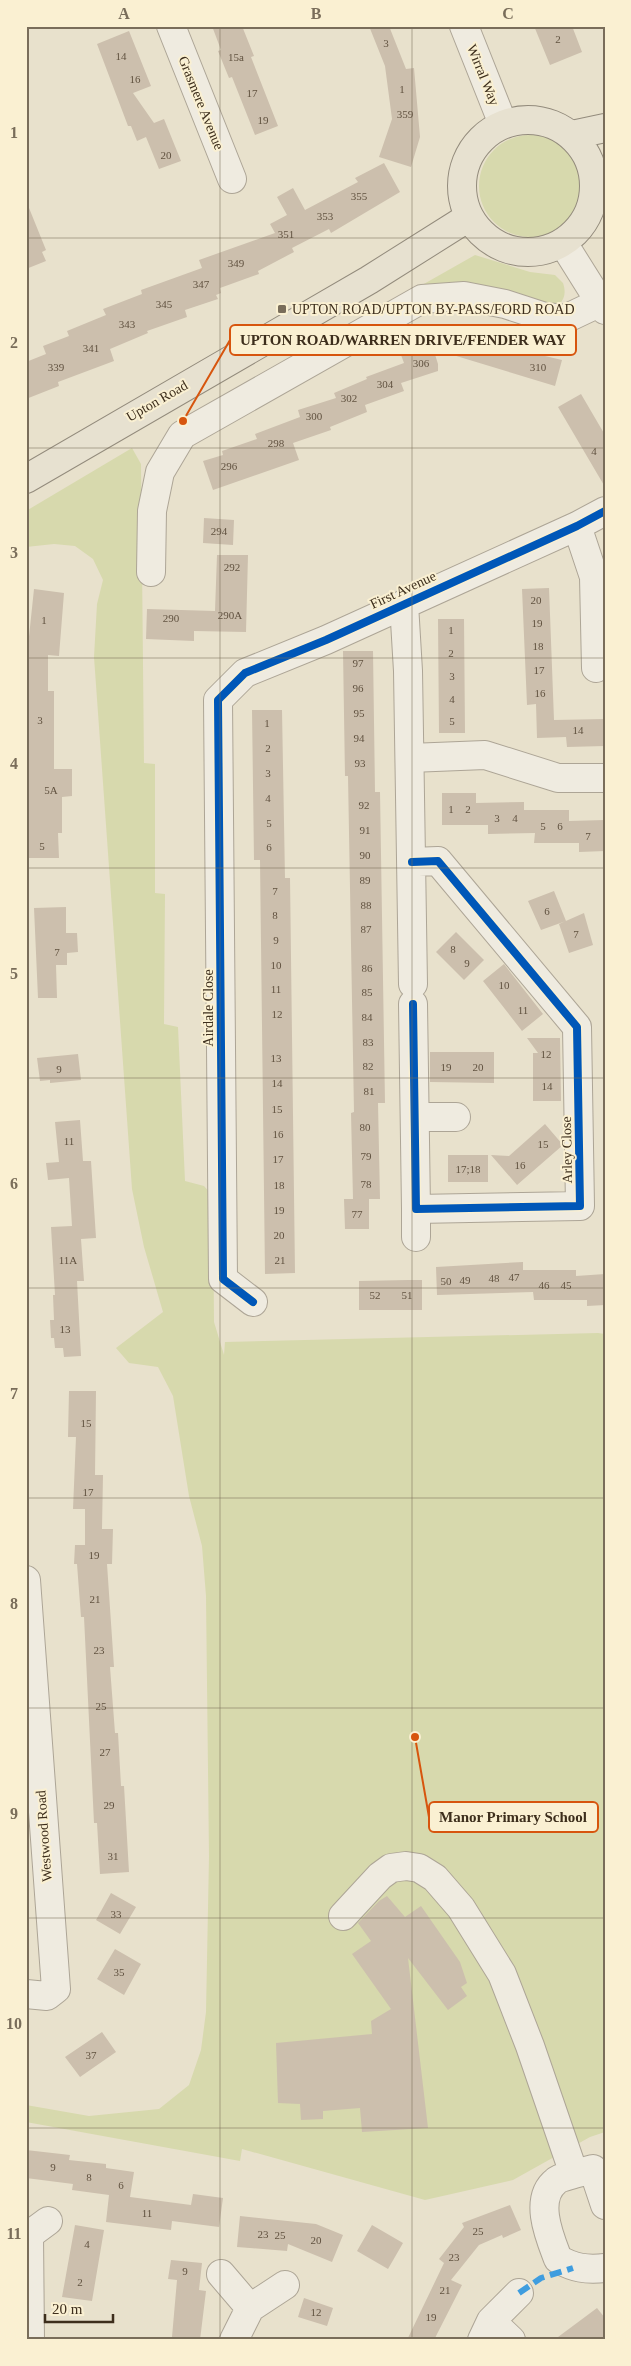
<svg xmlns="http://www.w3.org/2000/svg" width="631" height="2366" font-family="Georgia,serif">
<rect width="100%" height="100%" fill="#e8e1cc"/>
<path fill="#d7d9ad" d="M479 186a51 51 0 1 1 102 0a51 51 0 1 1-102 0Z
M475 255 530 272 555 275 563 283C566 292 565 298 559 305L415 289Z
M132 448 141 464 144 763 155 764V893L165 894 164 1024 178 1027 185 1181 204 1186 213 1196 214 1322 224 1355 225 1342 598 1333 605 1334V2132L590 2137 513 2180 425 2200 242 2149 240 2161 26 2122V2105L89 2116 159 2109 189 2085 201 2050 206 2012 209 1856 206 1596 202 1546 189 1496 173 1396 158 1367 129 1363 116 1348 163 1312 144 1247 132 1189 94 657 97 604 103 580 93 559 75 546 54 544 26 547V511Z"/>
<path fill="#ccbfad" d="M212 26H242L254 56 251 57 278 126 255 135 232 77 229 78 218 51 221 50Z
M369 26H389L406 69 414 68 420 137 411 167 379 157 392 119 385 66Z
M534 26H572L582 52 550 65Z
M129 31 151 86 133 93 154 123 164 119 181 161 159 169 146 137 137 141 131 126H128L97 44Z
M384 163 400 192 331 233 329 229 292 248 294 252 258 271 259 274 220 288 221 293 216 295 218 299 185 310 187 317 147 331 148 333 110 349 114 361 58 382 59 386 26 399V362L46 354 43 346 69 336 67 331 106 315 103 309 142 294 141 290 202 268 199 260 275 233 270 224 287 215 277 197 293 188 305 210 358 182 355 178Z
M27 203 46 250 42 252 46 261 26 269Z
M460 331 478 337 479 332 547 351 545 356 562 360 555 386 453 355Z
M432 345 438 364V371L401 383 404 391 365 405 367 412 330 427 331 430 293 443 299 460 213 490 203 461 223 455 222 451 257 439 255 434 300 417 298 410 336 398 334 393 367 379 366 377 404 363 401 355Z
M581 394 605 435V487L558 407Z
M204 518 234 520 233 545 203 543Z
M217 555H248L246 632 194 631V641L146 639 147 609 215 611Z
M549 588 554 720 605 719V746L567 747 566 737 537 738 536 704 527 705 522 589Z
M34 589 64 593 59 656 48 655V691H54V769H72V796L62 797V833H58L59 858H26V829H29V785H26V704H29L28 646Z
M438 619H464L465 733H439Z
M343 651H373L375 792H380L385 1103H378L380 1199H353L351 1113 354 1112 348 776H345Z
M252 710H282L285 878H290L295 1273 265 1274 260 860H254Z
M442 793H476V803L524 802V810H569V821L605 820V851L579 852V843H534L535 833 488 834V825H442Z
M554 891 566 921 541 930 528 901Z
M66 907V933H77L78 952 67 953V965H56L57 998H38L34 908Z
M584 913 593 945 569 953 559 924Z
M456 932 484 960 464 980 436 952Z
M504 964 543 1014 522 1031 483 981Z
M527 1038H560L561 1101H533V1053H538Z
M430 1052H494V1083L430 1082Z
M78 1054 81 1080 50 1083V1080L40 1081 37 1058Z
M80 1120 83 1161H91L96 1238 81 1239 84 1281H77L81 1356 64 1357 63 1348H55L54 1338H51L50 1320H54L53 1295H55L51 1227 72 1226 69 1178 48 1180 46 1163 59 1162 55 1122Z
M545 1124 563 1145 517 1185 491 1155 509 1156Z
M448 1155H488V1182H448Z
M344 1199H369V1229H345Z
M523 1262V1270H576V1276L605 1274V1305L587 1306V1300H534L533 1292 437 1295 436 1267Z
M408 1280H422V1310H359V1281Z
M69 1391H96L95 1475H103L102 1529H113L112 1564H107L114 1667H110L115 1733H118L121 1786H124L129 1872 100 1874 97 1823H94L84 1617H81L77 1564H74L75 1545H85V1509H73L76 1437H68Z
M111 1893 136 1907 120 1934 96 1920Z
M387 1896 405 1917 421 1906 460 1962 467 1983 461 1987 467 1996 448 2010 408 1958 428 2128 362 2132 360 2108 323 2111V2119L301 2120 300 2104 278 2103 276 2043 372 2034 371 2021 391 2009 352 1954 371 1941 358 1923 379 1901Z
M115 1949 141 1964 124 1995 97 1979Z
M102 2032 116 2052 80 2077 65 2057Z
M26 2150 70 2155 69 2160 106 2164V2168L134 2172 130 2197 191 2205 193 2194 223 2198 219 2227 172 2221 171 2230 106 2222 109 2195 72 2190 73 2184 26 2178Z
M510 2205 521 2230 503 2238 502 2235 479 2245 451 2280 462 2285 434 2340H407L444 2263 439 2259 464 2227 462 2223Z
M240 2216 316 2224 343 2235 332 2262 288 2244 287 2251 237 2247Z
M75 2225 104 2230 92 2301 62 2297Z
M372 2225 403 2243 388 2269 357 2251Z
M171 2260 202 2263 199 2290 206 2291 200 2340 172 2337 177 2280 168 2279Z
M304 2298 333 2308 327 2326 298 2317Z
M597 2308 605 2318V2340H554Z"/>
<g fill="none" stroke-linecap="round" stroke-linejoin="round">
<g stroke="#ada596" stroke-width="30">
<path id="minor" d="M171 26 232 179
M464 26 503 124
M563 243 605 310
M577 526 594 577 596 668
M151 572 152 511 160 472 182 435 422 299 464 296 505 304 545 317 565 319 605 300
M404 604 408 671 413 984
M410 758 485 755 558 778H605
M412 862 438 861 577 1027 580 1206 416 1209 413 1004
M415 1117H456
M416 1209V1237
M253 1302 223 1279 218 700 245 673 326 640 577 526 605 511
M26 1580 56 1989 47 1996 26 1994
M343 1916 380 1876 391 1868 406 1866 419 1868 435 1878 461 1908 502 1974 530 2046 574 2174 593 2169 605 2205
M574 2174C569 2176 560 2177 556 2181 533 2199 550 2238 558 2259 574 2268 586 2270 605 2268
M221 2274 250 2308
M491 2321 511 2340
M30 2340 29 2235 48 2221
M234 2340 250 2308 285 2285
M482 2340 491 2321 519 2293"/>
</g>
<g stroke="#938b7c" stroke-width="30">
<path id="major" d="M462 186a66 66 0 1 1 132 0a66 66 0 1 1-132 0Z
M572 135 605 128
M26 479 369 280 469 217"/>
</g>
<use href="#minor" stroke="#efebe0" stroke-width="28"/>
<use href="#major" stroke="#e7e1d0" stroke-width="28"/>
<path stroke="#3f9ddf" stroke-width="6" stroke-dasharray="12 6" stroke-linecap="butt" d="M519 2293 541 2278 573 2268"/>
<g stroke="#faf0d2" stroke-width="11">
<path id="cycleway" d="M412 862 438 861 577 1027 580 1206 416 1209 413 1004
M253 1302 223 1279 218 700 245 673 326 640 577 526 605 511"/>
</g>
<use href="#cycleway" stroke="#0057b8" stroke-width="8"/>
</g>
<path fill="none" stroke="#796d5a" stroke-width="1" stroke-opacity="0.55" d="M220 26V2340M412 26V2340M26 238H605M26 448H605M26 658H605M26 868H605M26 1078H605M26 1288H605M26 1498H605M26 1708H605M26 1918H605M26 2128H605"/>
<rect fill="#796d5a" stroke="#faf0d2" stroke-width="2" x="277" y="304" width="10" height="10" rx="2.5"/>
<g text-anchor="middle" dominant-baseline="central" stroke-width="4" stroke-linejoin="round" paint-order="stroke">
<g font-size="11" fill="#615240">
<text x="558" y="39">2</text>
<text x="386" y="43">3</text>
<text x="121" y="56">14</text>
<text x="236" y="57">15a</text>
<text x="135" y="79">16</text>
<text x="402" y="89">1</text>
<text x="252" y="93">17</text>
<text x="405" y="114">359</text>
<text x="263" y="120">19</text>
<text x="166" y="155">20</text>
<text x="359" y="196">355</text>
<text x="325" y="216">353</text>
<text x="286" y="234">351</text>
<text x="236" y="263">349</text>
<text x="201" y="284">347</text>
<text x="164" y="304">345</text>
<text x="127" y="324">343</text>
<text x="91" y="348">341</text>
<text x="421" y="363">306</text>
<text x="56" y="367">339</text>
<text x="538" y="367">310</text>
<text x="385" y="384">304</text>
<text x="349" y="398">302</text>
<text x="314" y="416">300</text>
<text x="276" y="443">298</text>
<text x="594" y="451">4</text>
<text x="229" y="466">296</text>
<text x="219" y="531">294</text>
<text x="232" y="567">292</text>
<text x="536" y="600">20</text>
<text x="230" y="615">290A</text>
<text x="171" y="618">290</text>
<text x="44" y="620">1</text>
<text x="537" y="623">19</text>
<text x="451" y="630">1</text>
<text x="538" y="646">18</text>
<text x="451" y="653">2</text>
<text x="358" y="663">97</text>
<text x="539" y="670">17</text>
<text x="452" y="676">3</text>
<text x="358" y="688">96</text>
<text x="540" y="693">16</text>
<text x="452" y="699">4</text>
<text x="359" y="713">95</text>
<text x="40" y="720">3</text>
<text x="452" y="721">5</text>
<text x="267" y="723">1</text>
<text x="578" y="730">14</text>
<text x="359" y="738">94</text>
<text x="268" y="748">2</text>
<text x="360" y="763">93</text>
<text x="268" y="773">3</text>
<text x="51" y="790">5A</text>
<text x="268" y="798">4</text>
<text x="364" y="805">92</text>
<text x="451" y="809">1</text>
<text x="468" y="809">2</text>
<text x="497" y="818">3</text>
<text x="515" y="818">4</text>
<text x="269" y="823">5</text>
<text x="543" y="826">5</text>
<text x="560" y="826">6</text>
<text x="365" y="830">91</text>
<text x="588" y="836">7</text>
<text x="42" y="846">5</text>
<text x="269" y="847">6</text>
<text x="365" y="855">90</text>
<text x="365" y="880">89</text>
<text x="275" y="891">7</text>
<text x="366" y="905">88</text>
<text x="547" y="911">6</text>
<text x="275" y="915">8</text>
<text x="366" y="929">87</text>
<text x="576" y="934">7</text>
<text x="276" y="940">9</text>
<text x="453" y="949">8</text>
<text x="57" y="952">7</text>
<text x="467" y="963">9</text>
<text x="276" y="965">10</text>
<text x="367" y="968">86</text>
<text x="504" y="985">10</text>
<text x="276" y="989">11</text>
<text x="367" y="992">85</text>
<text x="523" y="1010">11</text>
<text x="277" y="1014">12</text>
<text x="367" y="1017">84</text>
<text x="368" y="1042">83</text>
<text x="546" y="1054">12</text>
<text x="276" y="1058">13</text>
<text x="368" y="1066">82</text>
<text x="446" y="1067">19</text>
<text x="478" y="1067">20</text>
<text x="59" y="1069">9</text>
<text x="277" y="1083">14</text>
<text x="547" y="1086">14</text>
<text x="369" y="1091">81</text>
<text x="277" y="1109">15</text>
<text x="365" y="1127">80</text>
<text x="278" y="1134">16</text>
<text x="69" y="1141">11</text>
<text x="543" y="1144">15</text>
<text x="366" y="1156">79</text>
<text x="278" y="1159">17</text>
<text x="520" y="1165">16</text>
<text x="468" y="1169">17;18</text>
<text x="366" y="1184">78</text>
<text x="279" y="1185">18</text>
<text x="279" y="1210">19</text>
<text x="357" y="1214">77</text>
<text x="279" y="1235">20</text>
<text x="68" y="1260">11A</text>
<text x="280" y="1260">21</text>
<text x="514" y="1277">47</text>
<text x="494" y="1278">48</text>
<text x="465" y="1280">49</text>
<text x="446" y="1281">50</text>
<text x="544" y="1285">46</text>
<text x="566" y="1285">45</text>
<text x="375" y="1295">52</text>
<text x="407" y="1295">51</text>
<text x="65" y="1329">13</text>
<text x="86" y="1423">15</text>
<text x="88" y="1492">17</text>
<text x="94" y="1555">19</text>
<text x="95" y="1599">21</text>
<text x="99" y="1650">23</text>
<text x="101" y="1706">25</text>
<text x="105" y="1752">27</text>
<text x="109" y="1805">29</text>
<text x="113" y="1856">31</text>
<text x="116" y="1914">33</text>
<text x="119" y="1972">35</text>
<text x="91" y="2055">37</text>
<text x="53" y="2167">9</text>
<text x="89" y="2177">8</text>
<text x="121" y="2185">6</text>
<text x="147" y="2213">11</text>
<text x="478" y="2231">25</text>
<text x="263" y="2234">23</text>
<text x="280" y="2235">25</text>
<text x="316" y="2240">20</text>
<text x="87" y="2244">4</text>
<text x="454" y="2257">23</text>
<text x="185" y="2271">9</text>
<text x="80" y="2282">2</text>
<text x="445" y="2290">21</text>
<text x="316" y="2312">12</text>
<text x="431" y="2317">19</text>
</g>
<g font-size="14" fill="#3d2e1c" stroke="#faf0d2">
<text transform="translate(483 75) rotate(68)">Wirral Way</text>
<text transform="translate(201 103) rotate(68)">Grasmere Avenue</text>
<text transform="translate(157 401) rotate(-30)">Upton Road</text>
<text transform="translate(403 590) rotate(-25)">First Avenue</text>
<text transform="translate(208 1008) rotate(-90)">Airdale Close</text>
<text transform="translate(567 1150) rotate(-91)">Arley Close</text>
<text transform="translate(44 1836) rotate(-94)">Westwood Road</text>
</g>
<g font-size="14" fill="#3d2e1c" stroke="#faf0d2" text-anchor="start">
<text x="292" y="309">UPTON ROAD/UPTON BY-PASS/FORD ROAD</text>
</g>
</g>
<path fill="none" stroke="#d7550e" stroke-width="2" d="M183 421L230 340M415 1737L429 1817"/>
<g fill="#d7550e" stroke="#faf0d2" stroke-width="2">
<circle cx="183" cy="421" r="5"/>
<circle cx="415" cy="1737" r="5"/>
</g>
<g fill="#faf0d2" stroke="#d7550e" stroke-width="2">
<rect x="230" y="325" width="346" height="30" rx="5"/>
<rect x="429" y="1802" width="169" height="30" rx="5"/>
</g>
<g font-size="15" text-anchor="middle" font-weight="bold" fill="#3d2e1c">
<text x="403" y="345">UPTON ROAD/WARREN DRIVE/FENDER WAY</text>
<text x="513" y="1822">Manor Primary School</text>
</g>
<rect width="631" height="2366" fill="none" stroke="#faf0d2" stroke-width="55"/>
<path d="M45 2314v8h68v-8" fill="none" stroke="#3d2e1c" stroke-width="2.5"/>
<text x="52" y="2314" font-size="15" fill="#3d2e1c" stroke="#faf0d2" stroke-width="4" paint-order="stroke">20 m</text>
<rect x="28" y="28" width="576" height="2310" fill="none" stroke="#796d5a" stroke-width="2"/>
<g font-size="16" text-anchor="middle" font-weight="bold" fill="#796d5a">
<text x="124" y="19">A</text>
<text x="316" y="19">B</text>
<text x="508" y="19">C</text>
<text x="14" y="138">1</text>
<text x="14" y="348">2</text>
<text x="14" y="558">3</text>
<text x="14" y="769">4</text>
<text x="14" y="979">5</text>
<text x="14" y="1189">6</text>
<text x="14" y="1399">7</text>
<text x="14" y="1609">8</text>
<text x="14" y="1819">9</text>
<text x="14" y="2029">10</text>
<text x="14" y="2239">11</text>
</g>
</svg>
